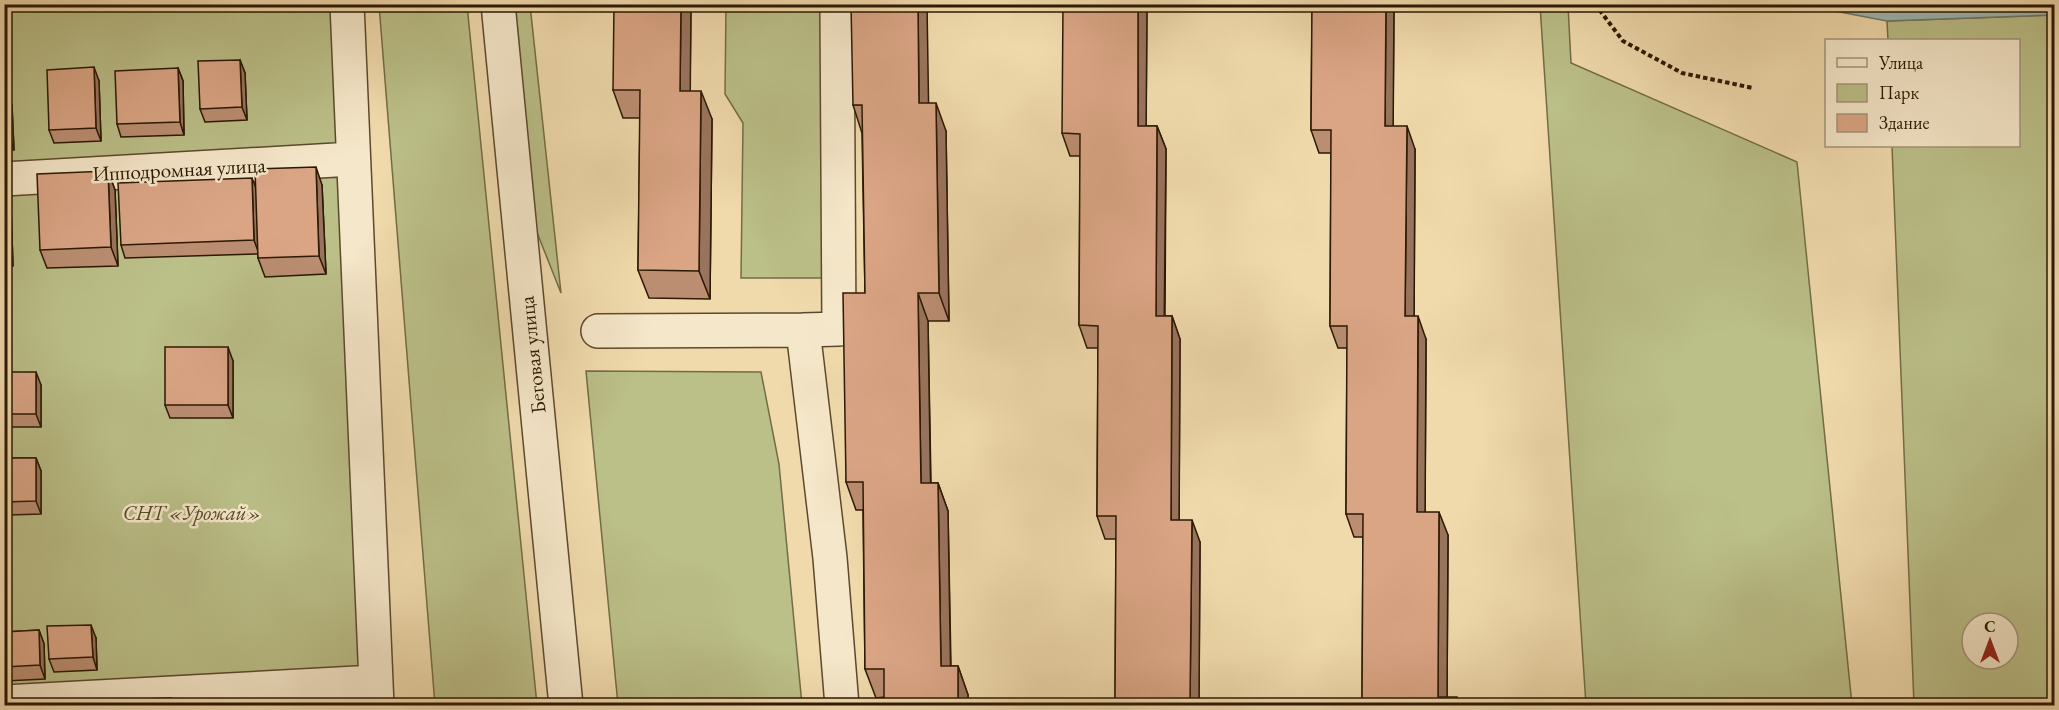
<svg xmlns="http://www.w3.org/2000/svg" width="2059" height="710" font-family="'EB Garamond',serif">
<rect width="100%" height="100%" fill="#f0daac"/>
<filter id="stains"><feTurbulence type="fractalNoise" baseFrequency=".00333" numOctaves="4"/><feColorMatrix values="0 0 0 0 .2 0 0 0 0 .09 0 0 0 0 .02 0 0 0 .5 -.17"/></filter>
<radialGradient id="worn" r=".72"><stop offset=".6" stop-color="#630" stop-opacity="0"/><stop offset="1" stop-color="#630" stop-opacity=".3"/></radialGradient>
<path fill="#bbbf88" stroke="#736c45" stroke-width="1.5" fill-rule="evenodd" d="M4 5H348L391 705H5Z
M379 5H467L537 705H435Z
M512 5H530L561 293 536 230Z
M726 5H825L823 278H741L743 123 725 94Z
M1540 5H1568L1571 63 1797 162 1852 705H1586Z
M2054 15V705H1914L1892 146H2018V40H1888L1887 21ZM1972 623H2008V659H1972Z
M586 371 761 372 779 464 802 705H618Z"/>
<path fill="#9db9b3" stroke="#6f796c" stroke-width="1.5" d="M2054 4V15L1887 21 1803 5Z"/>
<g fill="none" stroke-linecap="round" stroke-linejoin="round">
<g stroke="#5c492c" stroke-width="36">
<path id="minor" d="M347 4 377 706
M498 4 566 706
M4 179 353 159
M803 330 839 329 837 4
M598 331 803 330 830 558 842 706
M4 702 375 682"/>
</g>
<path stroke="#2b1902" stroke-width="4" stroke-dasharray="4.5 3" stroke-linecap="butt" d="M1595 4 1623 41 1682 73 1753 88"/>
<use href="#minor" stroke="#f5e7c9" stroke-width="33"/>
</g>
<path fill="#bb8e72" stroke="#2b1902" stroke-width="1.5" d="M691 4 690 91 712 119 710 299 649 298 638 270 640 118H623L613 90Z
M1147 4 1146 126H1157L1166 149 1165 316H1172L1180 339 1179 520 1200 542 1199 703 1210 704 1211 705H1116L1115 703 1116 539H1105L1097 516 1098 348H1087L1079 325 1080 156H1070L1062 133Z
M1312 4H1394L1393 126 1415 149 1414 316 1426 339 1425 512 1448 535 1447 697 1460 705H1363L1362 703 1363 537H1354L1346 514 1347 348H1338L1330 326 1331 153H1319L1311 130Z
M240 60 245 73 247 120 205 122 200 109Z
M178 68 183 81 184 135 121 137 117 124Z
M99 81 101 141 54 143 49 130Z
M4 93H7L12 106 14 150H4Z
M929 103 946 131 949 321H928L931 483H938L948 511 951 666H958L968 695V705H884V697L876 698 865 669 863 510H856L846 482 865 293 862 133 853 105Z
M108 171 115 190 118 266 47 268 40 250Z
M322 185 326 274 265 277 258 258V254L125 258 121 245 255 188Z
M4 193 11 206 13 266H4Z
M233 361V418H170L165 405Z
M4 372 41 385V427H4Z
M4 458H36L41 471V514L9 515 4 503Z
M39 630 44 644 45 679 5 681 4 632Z
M96 638 97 670 54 672 49 659Z"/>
<path fill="#99745d" stroke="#2b1902" stroke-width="1.5" d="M681 4H691L690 119 680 91Z
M918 4H927L929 131 919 103Z
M1138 4H1147L1146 149 1138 126Z
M1386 4H1394L1393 149 1385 126Z
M240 60 245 73 247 120 242 107Z
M94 67 99 81 101 141 96 128Z
M178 68 183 81 184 135 180 122Z
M701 91 712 119 710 299 699 271Z
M7 93 12 106 14 150 9 136Z
M936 103 946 131 949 321 939 293Z
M1157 126 1166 149 1164 338 1156 316Z
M1407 126 1415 149 1414 338 1405 316Z
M316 167 322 185 326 274 319 256Z
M108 171 115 190 118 266 111 247Z
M252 178 257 191 259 254 254 240Z
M6 193 11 206 13 266 8 253Z
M918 293 928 321 931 511 921 483Z
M1172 316 1180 339 1179 542 1171 520Z
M1418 316 1426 339 1425 535 1417 512Z
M228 347 233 361V418L228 405Z
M36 372 41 385V427L36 414Z
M36 458 41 471V514L36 501Z
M938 483 948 511 951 695 941 666Z
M1439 512 1448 535 1447 705 1438 697Z
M1192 520 1200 542 1199 705 1190 703Z
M91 625 96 638 97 670 93 657Z
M39 630 44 644 45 679 40 665Z
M958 666 968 695V705H958Z"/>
<path fill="#daa585" stroke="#2b1902" stroke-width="1.5" d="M614 4H681L680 91H701L699 271 638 270 640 90H613Z
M851 4H918L919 103H936L939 293H918L921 483H938L941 666H958V705H884V669H865L863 482H846L843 293H865L862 105H853Z
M1063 4H1138V126H1157L1156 316H1172L1171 520H1192L1190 703 1210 704V705H1134V703H1115L1116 516H1097L1098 326 1079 325 1080 134 1062 133Z
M1312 4H1386L1385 126H1407L1405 316H1418L1417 512H1439L1438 697H1457V705H1383V703H1362L1363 514H1346L1347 326H1330L1331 130H1311Z
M240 60 242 107 200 109 198 61Z
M94 67 96 128 49 130 47 70Z
M178 68 180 122 117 124 115 71Z
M4 93H7L9 136 4 137Z
M316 167 319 256 258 258 255 169Z
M108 171 111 247 40 250 37 174Z
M252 178 254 240 121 245 118 183Z
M4 193H6L8 253H4Z
M165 347H228V405H165Z
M4 372H36V414H4Z
M4 458H36V501L4 502Z
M91 625 93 657 49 659 47 626Z
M39 630 40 665 4 667V632Z
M171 698V705H142V699Z"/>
<g text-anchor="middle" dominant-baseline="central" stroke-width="5" stroke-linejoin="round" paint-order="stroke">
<g font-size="21" fill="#2b1902" stroke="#f5e7c9">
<text transform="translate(179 169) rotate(-3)">Ипподромная улица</text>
<text transform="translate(532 355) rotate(-96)">Беговая улица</text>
</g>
<g font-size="21" font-style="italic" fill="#564b2a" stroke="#f5e7c9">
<text x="192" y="512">СНТ «Урожай»</text>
</g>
</g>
<rect width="2059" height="710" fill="none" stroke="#f0daac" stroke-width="24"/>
<rect x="6" y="6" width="2047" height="698" fill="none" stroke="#2b1902" stroke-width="3"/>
<rect x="12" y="12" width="2035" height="686" fill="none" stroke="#2b1902" stroke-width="1.5"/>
<rect x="1825" y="39" width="195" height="108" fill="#f5e7c9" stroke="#a49579" stroke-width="1.5"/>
<rect x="1837" y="58" width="30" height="9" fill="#f5e7c9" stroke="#a49579" stroke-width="1.5"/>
<text x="1879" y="69" font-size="18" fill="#2b1902">Улица</text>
<rect x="1837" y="84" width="30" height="18" fill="#bbbf88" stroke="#a49579" stroke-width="1.5"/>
<text x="1879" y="99" font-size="18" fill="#2b1902">Парк</text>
<rect x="1837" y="114" width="30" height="18" fill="#daa585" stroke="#a49579" stroke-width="1.5"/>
<text x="1879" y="129" font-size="18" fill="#2b1902">Здание</text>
<g transform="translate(1990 641)"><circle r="28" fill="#f5e7c9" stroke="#a49579" stroke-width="1.5"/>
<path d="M0-4.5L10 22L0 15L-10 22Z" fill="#8f2418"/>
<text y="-9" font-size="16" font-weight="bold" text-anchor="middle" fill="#2b1902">С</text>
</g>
<rect width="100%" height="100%" filter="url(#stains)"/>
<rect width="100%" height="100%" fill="url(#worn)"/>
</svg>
